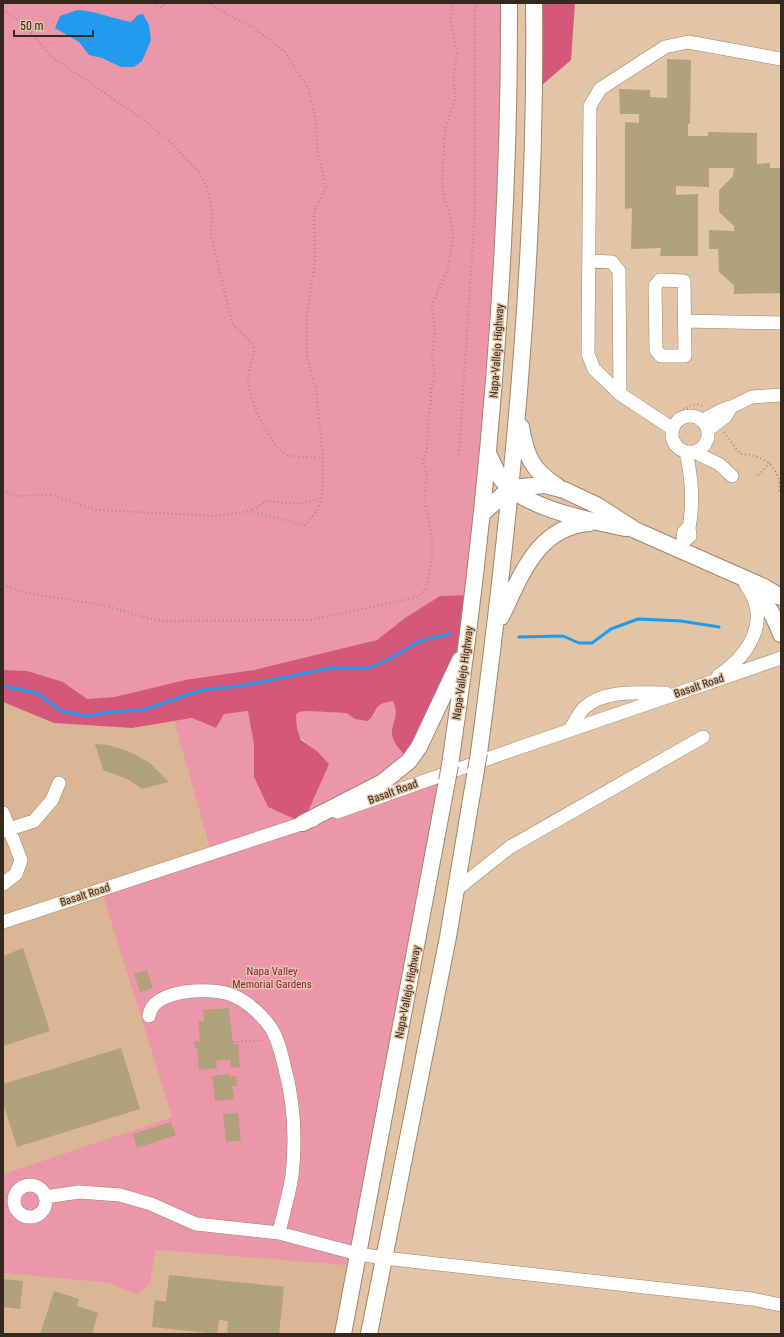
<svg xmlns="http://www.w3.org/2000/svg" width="784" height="1337" font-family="'Roboto Condensed',sans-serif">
<rect width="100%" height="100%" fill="#e2c4a7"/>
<path fill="#dab694" d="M3 702 54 723 132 728 174 721 211 854 101 890 172 1117 3 1174Z
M156 1250 356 1266 343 1334H3V1273L109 1283 137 1295 150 1283Z"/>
<path fill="#ec97a9" d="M3 3H509L482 514 465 589 468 644 143 710 3 686Z
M393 701C400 718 391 720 392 735 393 744 404 754 409 761L307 821 447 773 356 1266 156 1250 150 1283 137 1295 109 1283 3 1273V1174L172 1117 101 890 211 853 174 721 192 718 216 728 224 714 249 711 254 745V777L268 807 303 823 317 751C300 739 297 736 296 715L299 712 306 711 347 713 355 719 375 715C376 703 383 703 393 701Z"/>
<path fill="#d5587b" d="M534 3H575L571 60 533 93Z
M473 595 468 644 409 761C404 754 393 744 392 735 391 721 400 718 393 701 371 705 381 708 368 721L355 719 346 713 306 711 299 712 296 715 297 728 301 740 317 751 329 764 303 823 268 807 254 777V745L248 711 224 714 216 728 192 718 132 728 54 723 3 702V670L27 671 63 682 87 699 115 697 185 680 254 670 377 640 405 618 440 596Z"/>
<path fill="#229bef" d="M77 10C93 10 114 19 131 22L138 15 143 14 149 25 151 40 142 61 134 67H121L102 58 89 55 79 42 55 28 60 16Z"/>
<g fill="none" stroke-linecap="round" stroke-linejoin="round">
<path stroke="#229bef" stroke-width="3" d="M519 637 563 636 579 643H592L611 629 638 619 681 621 719 627
M3 686 37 693 61 711 87 716 110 712 143 710 202 690 240 686 331 668H369L391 658 420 641 450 634"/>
</g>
<path fill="#b1a17d" d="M667 59 691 60 690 123 688 124V136H708V132L757 133V164L770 163V168H781V293L734 294V285L719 272 718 249H709V230L734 231V226L719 212V190L733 176 734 168H709V187L676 186V195L698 194V256H660L661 248 631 249 632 208 625 209V122L639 123V114H620L619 89 650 90V97L667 98Z
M95 744 108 745 130 752 150 763 169 782 142 789 127 779 103 770Z
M23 948 50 1031 3 1046V956Z
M147 970 153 988 140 992 134 974Z
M229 1008 233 1044H238L240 1067 231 1068 230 1059 216 1061 217 1068 199 1070 197 1048 195 1049 194 1042 200 1041 198 1021H204L203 1010Z
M121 1048 140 1109 17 1147 3 1103V1084Z
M229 1074V1077L236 1076 237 1086H232L234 1099 215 1101 212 1076Z
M238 1113 241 1141 226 1142 223 1114Z
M171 1122 176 1135 137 1148 133 1134Z
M169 1275 284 1287 279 1334H227L228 1321 219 1320 217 1334 152 1327 155 1300 166 1302Z
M3 1279 23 1281 20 1309 3 1307Z
M54 1291 79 1299 77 1306 98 1313 92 1334H40Z"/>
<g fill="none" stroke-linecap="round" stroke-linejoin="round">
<g stroke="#a18469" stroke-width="14">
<path id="minor" d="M590 261 612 262 619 271 620 394
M660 280 684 281 685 356H661L656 350 655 286Z
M685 321 781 323
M731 407 752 397 781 395
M672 434a18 18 0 1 1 36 0a18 18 0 1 1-36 0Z
M701 420C712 417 720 409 731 407L726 416 708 430
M673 429 620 394 594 369 588 354 590 106 600 89 665 47 688 42 781 59
M686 452C692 478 694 501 689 528
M694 452 719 464 732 476
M681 550 684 541 690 536 689 528C683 530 682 535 684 541
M718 676C749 655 772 620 746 585
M570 730C574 723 579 712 585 707 606 689 641 693 666 693
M337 812 521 747 781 658
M3 813 21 860 16 874 3 884
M3 831 34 821 52 800 59 783
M456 890 510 847 703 737
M3 922 313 820
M149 1016C152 988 213 987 232 995 247 1001 262 1015 271 1028 278 1039 281 1052 284 1065 294 1101 296 1140 292 1176 289 1195 283 1214 279 1233L358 1254 384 1258 752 1299 781 1305
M14 1201a16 16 0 1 1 32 0a16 16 0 1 1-32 0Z
M45 1197 79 1192 120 1195 151 1204 196 1224 279 1233"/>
</g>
<g stroke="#a18469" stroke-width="18">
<path id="major" d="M521 427C526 455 531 470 557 486
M488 453C493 463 496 473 503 481 527 509 591 521 626 528
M482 514 510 488 545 485 564 490 598 506 635 530 762 586 781 597
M747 583C764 595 774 616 781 634
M501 617C521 576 537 527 589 523
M479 753C512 504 537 254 534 3
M450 765C487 513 510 259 509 3
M303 823 383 782 409 761 419 747 460 660
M343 1334 447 781
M369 1334 448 937 476 770"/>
</g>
<path stroke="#a68e78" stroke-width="2" stroke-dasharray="1 3" stroke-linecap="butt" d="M153 3 161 7 168 3
M207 3 254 28 285 52 308 88 316 119 317 149 326 187 314 212 315 261 307 312V358L316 390 323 458
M3 10 22 22 52 57 144 120 170 142 200 173 209 193 212 214 211 236 232 322C237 333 249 336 254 348 254 358 249 366 248 376 247 395 268 445 286 454 293 458 314 457 323 458 323 474 324 492 318 508 315 514 309 520 305 525L250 511 267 501 299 504 320 498
M683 409 688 408 689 406 697 404 704 406
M724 432 740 454C763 454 782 467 779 492
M459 455 475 211V3
M758 475 770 463
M3 491 16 496 51 495 96 510 217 516 250 511
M3 585C33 597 65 598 96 604 119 608 141 618 164 621L310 620 418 597 426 588 432 559V536L424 500 427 474 423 461 427 450 428 421 431 401V388L435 376 432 356 435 329 432 305 448 269 453 235 449 211 444 198 442 184 445 129 456 96 453 79 457 54 451 21 452 3
M233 1042 265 1040"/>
<use href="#minor" stroke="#fff" stroke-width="13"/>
<use href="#major" stroke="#fff" stroke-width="16"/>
<g stroke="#a18469" stroke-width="18" stroke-linecap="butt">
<path id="major-bridge" d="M476 770 479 753
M447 781 450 765"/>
</g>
<use href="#major-bridge" stroke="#fff" stroke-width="16"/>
</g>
<g text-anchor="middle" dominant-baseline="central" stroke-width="3" stroke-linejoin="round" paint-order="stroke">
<g font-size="11" fill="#35291e" stroke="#e2c4a7">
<text transform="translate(497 351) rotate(-86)">Napa-Vallejo Highway</text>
<text transform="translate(463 673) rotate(-82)">Napa-Vallejo Highway</text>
<text transform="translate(699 686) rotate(-19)">Basalt Road</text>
<text transform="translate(393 792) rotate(-20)">Basalt Road</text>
<text transform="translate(85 895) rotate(-18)">Basalt Road</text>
<text transform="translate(408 992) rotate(-79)">Napa-Vallejo Highway</text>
</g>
<g font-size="11" fill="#901d45" stroke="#e2c4a7">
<text x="272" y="971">Napa Valley<tspan x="272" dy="13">Memorial Gardens</tspan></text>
</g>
</g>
<rect width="784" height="1337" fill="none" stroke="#35291e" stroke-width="8"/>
<path d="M14 30v6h79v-6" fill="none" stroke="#35291e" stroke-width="2"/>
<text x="20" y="30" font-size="12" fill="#35291e" stroke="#e2c4a7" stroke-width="3" paint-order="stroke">50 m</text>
</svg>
